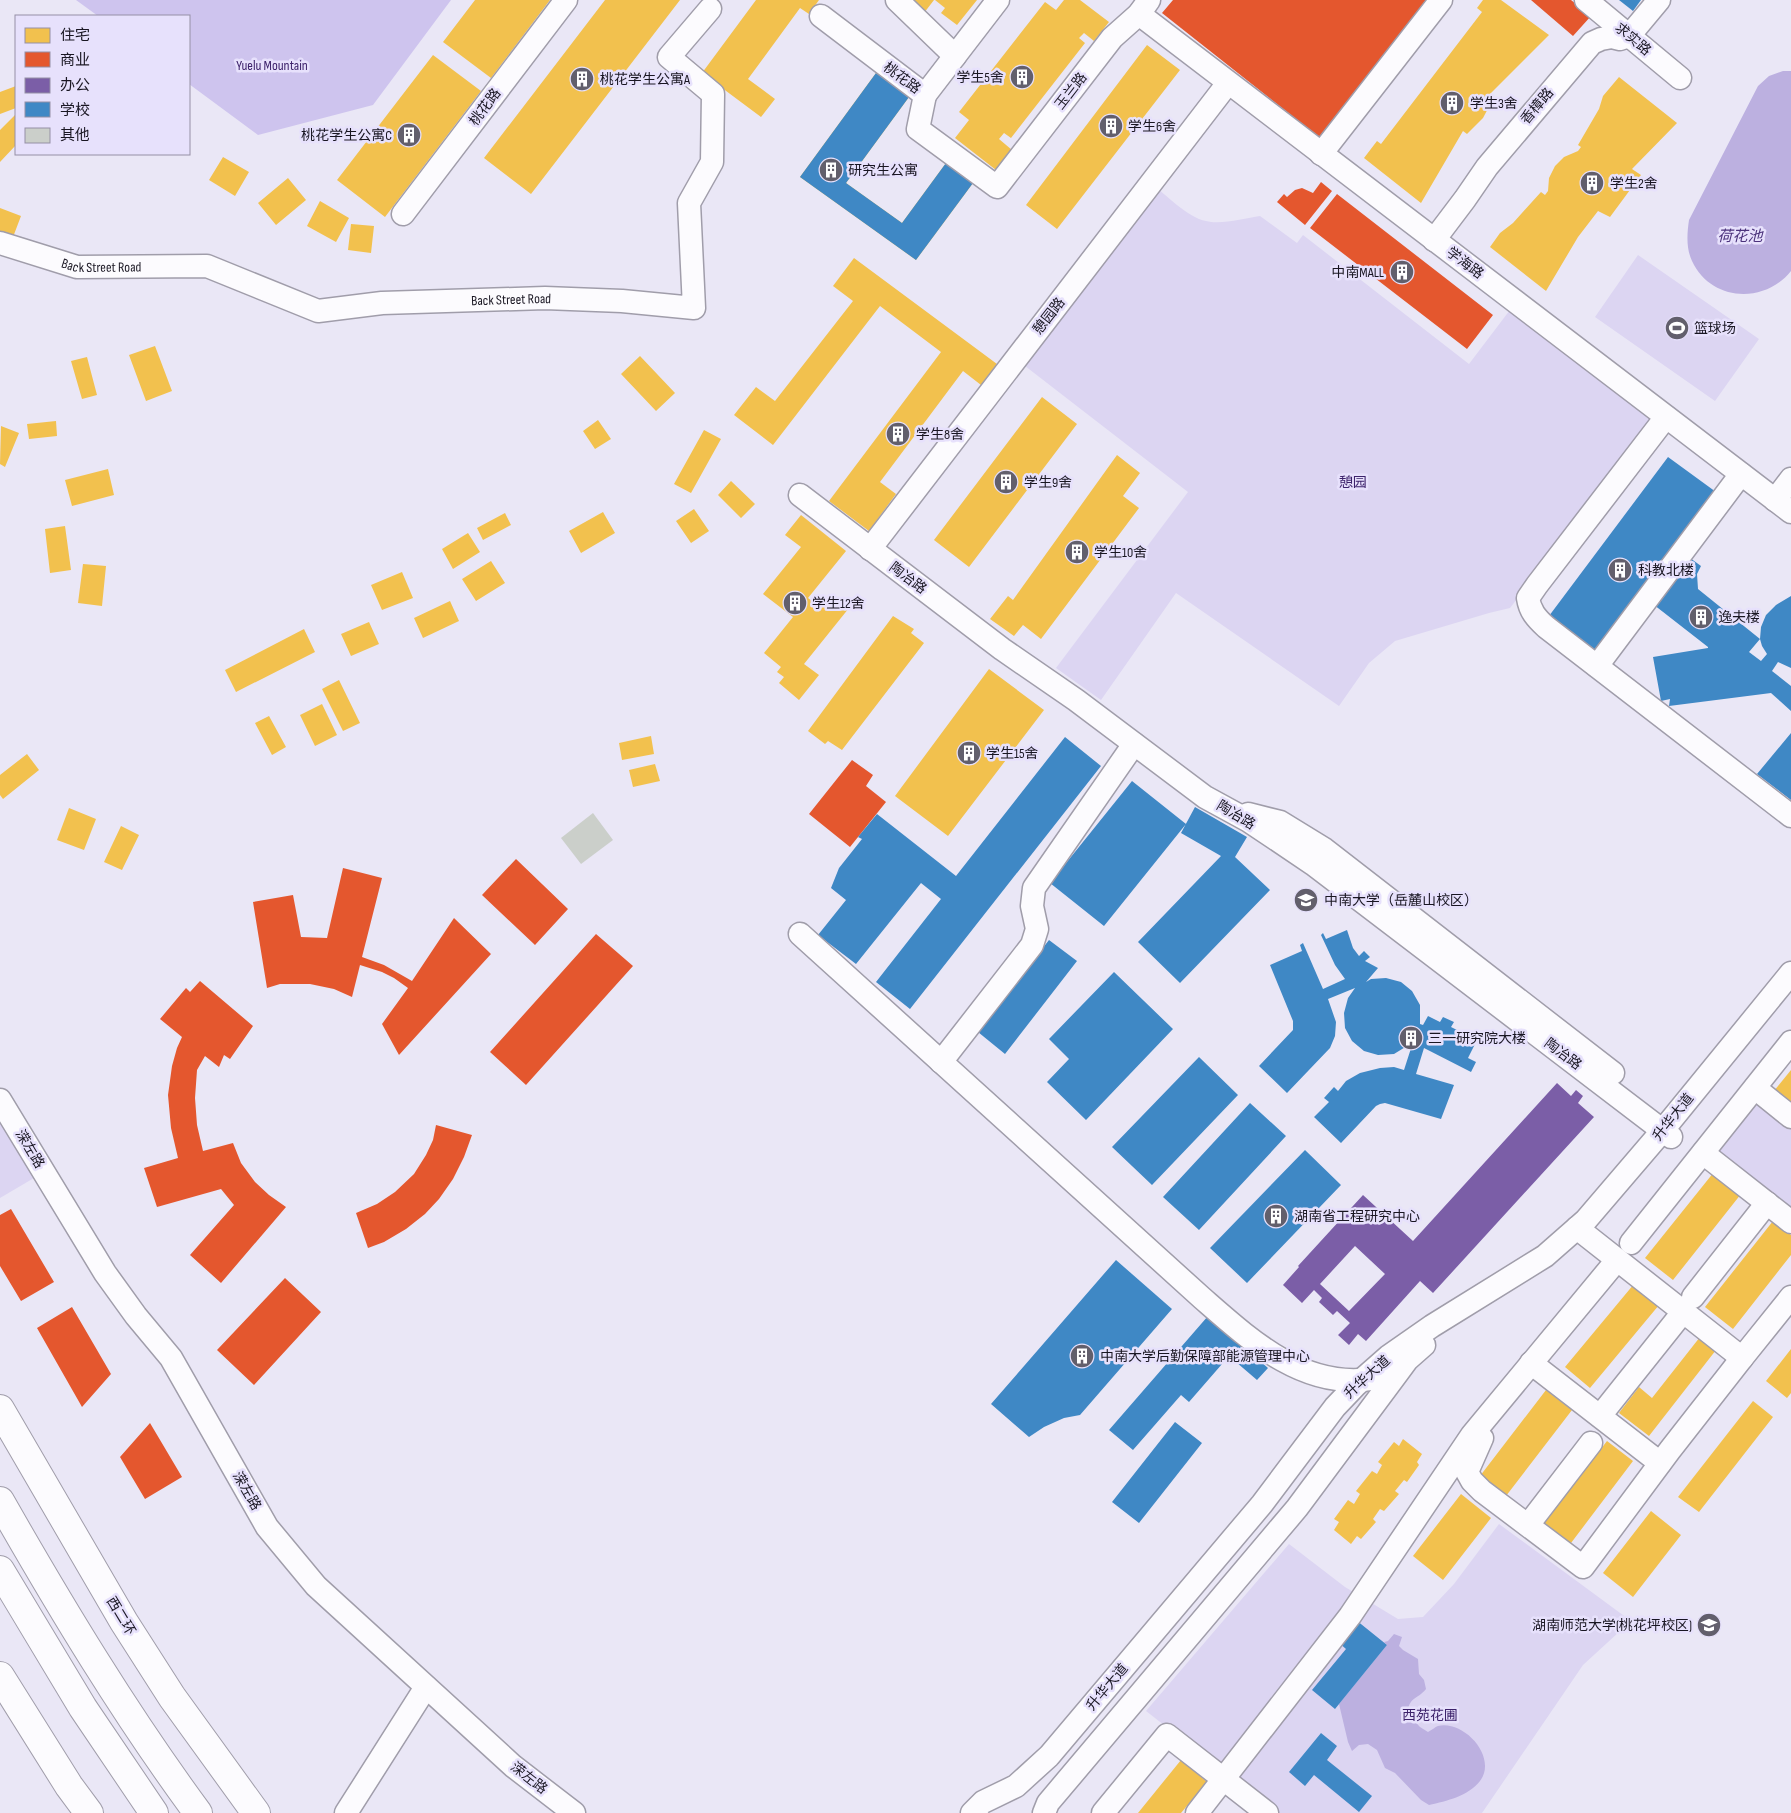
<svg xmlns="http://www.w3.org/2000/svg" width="1791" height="1813" font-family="'Sofia Sans Condensed','Noto Sans SC',sans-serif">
<rect width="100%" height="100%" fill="#eae7f6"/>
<path fill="#dcd5f2" d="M1151 183C1165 194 1188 218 1206 221 1221 225 1245 218 1260 216L1297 243 1303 235 1469 364 1516 302 1661 413 1510 608 1489 613 1395 641 1369 663 1339 706 1176 593 1101 700 1056 668 1188 492 1016 359Z
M1638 255 1759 339 1715 401 1595 317Z
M1755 1094 1791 1123V1217L1709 1153Z
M0 1118 34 1178 0 1198Z
M1499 1524 1631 1621 1583 1665 1482 1813H1277L1146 1711 1289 1544 1345 1587 1398 1619 1423 1617 1454 1584Z"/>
<path fill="#cec4ee" d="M76 0H451L373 105 258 135 189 84V16H98Z"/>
<path fill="#bcb0e0" d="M1783 71H1791V271C1765 304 1711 302 1692 261 1686 248 1687 234 1689 220L1758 86 1769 76Z
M1394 1634 1402 1637 1399 1646 1403 1650 1418 1659 1419 1674 1424 1680 1426 1689C1417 1700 1408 1697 1408 1714L1420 1727 1428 1732C1432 1730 1435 1727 1438 1726 1464 1720 1498 1757 1480 1781 1468 1796 1447 1801 1429 1805L1421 1800 1395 1773 1385 1768 1377 1750 1368 1744 1359 1745 1352 1751 1348 1742 1339 1704 1387 1645 1384 1642 1388 1641Z"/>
<path fill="#f2c14e" d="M475 0H550L491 78 443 42Z
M605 0H680L531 194 484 158Z
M756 0H819L809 14 800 8 748 79 775 99 761 117 702 73Z
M907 0H934L924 13Z
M935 0H977L957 25 941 13 945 8Z
M1064 0H1080L1109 22 1094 41 1084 33 1079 38 1085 43 1011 138 1004 133 999 139 1012 150 996 170 955 138 969 120 959 112 1045 2 1056 10Z
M1483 0H1501L1549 35 1489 95 1493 99 1483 118 1467 134 1463 131 1421 203 1364 158 1377 141 1381 144 1482 12 1477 8Z
M1147 45 1180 70 1057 229 1026 205Z
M433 55 481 91 385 217 337 180Z
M876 73 909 97 846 183 902 223 946 163 973 183 916 260 800 177Z
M1619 77 1677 123 1632 169 1641 175 1610 217 1598 211 1578 237 1546 291 1490 247 1500 233 1513 223 1541 192 1545 195 1548 191 1549 178 1555 166 1564 157 1578 151 1581 147 1578 145 1599 109 1603 96Z
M16 86V108L0 114V92Z
M15 115 16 117V145L0 162V130Z
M223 157 249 172 235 196 209 180Z
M288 178 306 200 276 225 258 203Z
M320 201 349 218 336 242 307 226Z
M0 208 21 216 10 245 0 242Z
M351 224 374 226 371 253 348 250Z
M854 258 997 364 981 385 963 371 880 482 896 494 869 531 829 501 941 352 880 306 773 445 734 415 756 387 775 401 853 301 833 286Z
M155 346 172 391 146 401 129 355Z
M640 356 675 393 656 411 621 374Z
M87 357 97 395 82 399 71 361Z
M1042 397 1077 424 969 567 934 540Z
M598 420 611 439 595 449 583 431Z
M56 421 57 436 29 439 27 424Z
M1 426 19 433 5 467 0 464Z
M704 430 721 439 691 493 674 484Z
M1117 455 1140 473 1123 496 1139 508 1041 639 1023 625 1014 636 990 619 1008 596 1013 600Z
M108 469 114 495 72 506 65 480Z
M731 481 755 504 741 518 718 495Z
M694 509 709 531 691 543 676 521Z
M603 512 615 533 581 553 569 531Z
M505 513 511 525 483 540 477 528Z
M801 515 846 551 808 598 821 608 831 594 849 608 804 664 819 675 799 700 779 683 784 677 777 672 781 667 764 653 793 617 763 594 801 547 785 535Z
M65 526 71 570 50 573 45 529Z
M468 533 480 552 453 569 442 549Z
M491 561 505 583 476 601 462 579Z
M83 564 106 566 102 606 78 603Z
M402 572 413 598 382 610 371 585Z
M450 601 459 621 423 638 414 618Z
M893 616 914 629 911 633 924 643 842 750 828 741 825 744 808 731Z
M369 622 379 644 351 656 341 634Z
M304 629 315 652 236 692 225 670Z
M989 669 1044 710 948 836 895 796Z
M339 680 360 723 343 731 322 689Z
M322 704 337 735 315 746 300 715Z
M269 716 286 747 272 755 255 723Z
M651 736 654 754 622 760 619 743Z
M27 754 39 770 3 799 0 795V775Z
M655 764 660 781 633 787 629 770Z
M69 808 96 819 84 850 57 840Z
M121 826 139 835 122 870 104 862Z
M1791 1070V1105L1774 1091Z
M1714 1172 1741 1194 1673 1280 1645 1258Z
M1773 1221 1791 1235V1255L1733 1329 1705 1307Z
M1634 1284 1659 1305 1590 1388 1565 1367Z
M1700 1337 1716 1350 1649 1436 1619 1413 1639 1387 1652 1398Z
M1791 1349V1393L1787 1398 1766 1381Z
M1546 1390 1572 1410 1506 1496 1480 1476Z
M1753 1401 1773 1417 1699 1512 1678 1497Z
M1403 1439 1422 1454 1417 1462 1419 1465 1407 1482 1404 1480 1395 1491 1399 1494 1384 1511 1380 1509 1373 1519 1376 1522 1361 1539 1357 1536 1351 1544 1334 1530 1339 1522 1334 1519 1348 1500 1354 1504 1360 1494 1356 1491 1372 1471 1377 1474 1382 1465 1378 1462 1394 1442 1399 1446Z
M1607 1441 1633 1461 1568 1547 1541 1527Z
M1461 1494 1491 1518 1443 1580 1413 1556Z
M1651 1511 1681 1535 1633 1597 1603 1573Z
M1181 1760 1207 1782 1181 1813H1138Z"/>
<path fill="#e4572e" d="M1173 0H1429L1320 138 1162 13Z
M1531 0H1571L1591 16 1573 36Z
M1321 182 1332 191 1305 225 1277 202 1284 194 1287 197 1295 190 1302 188 1313 193Z
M1337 194 1493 315 1467 349 1310 228Z
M852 760 873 775 866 786 886 802 850 847 809 814Z
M516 859 568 909 535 945 482 895Z
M343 868 382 878 362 957 384 965 412 981 454 918 491 954 399 1055 382 1024 408 988 394 978 382 972 360 965 352 997 334 989 310 984H280L267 988 253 902 293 895 301 937 327 938Z
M596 934 633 966 526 1085 490 1052Z
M200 981 253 1026 230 1059 224 1055 219 1067 205 1056 197 1070 195 1098 197 1125 203 1151 233 1143 241 1163 255 1182 269 1195 286 1207 221 1283 190 1255 234 1205 221 1189 157 1207 144 1168 178 1158 171 1128 168 1095 172 1066 177 1048 182 1037 160 1019 186 988 190 992Z
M436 1125 472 1135 464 1157 453 1179 439 1199 425 1214 406 1229 384 1242 368 1248 356 1213 377 1204 395 1192 414 1174 426 1155 433 1140Z
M11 1209 54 1282 21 1301 0 1266V1215Z
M285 1278 321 1312 254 1385 217 1350Z
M72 1307 111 1374 82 1407 37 1328Z
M150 1423 182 1477 145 1499 120 1457Z"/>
<path fill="#7b5ea7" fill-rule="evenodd" d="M1557 1083 1571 1096 1576 1090 1583 1096 1578 1103 1594 1117 1433 1293 1420 1281 1366 1341 1358 1334 1349 1345 1338 1335 1350 1323 1337 1311 1333 1315 1319 1302 1322 1298 1314 1290 1302 1303 1283 1285 1299 1267 1298 1266 1363 1195 1413 1241ZM1355 1246 1385 1274 1349 1311 1320 1284Z"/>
<path fill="#3f88c5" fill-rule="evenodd" d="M1619 0H1641L1633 11Z
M876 73 909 97 846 183 902 223 946 163 973 183 916 260 800 177Z
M1668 457 1716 492 1675 547 1701 566 1697 574 1698 589 1760 639 1761 627 1766 615 1776 605 1791 596V668L1778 662 1772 671 1791 686V711L1771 693 1669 706 1670 699 1661 701 1653 657 1708 648V647L1640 594 1597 652 1549 616ZM1760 639 1762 646 1767 654 1761 661 1749 652Z
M1791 733V800L1757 774Z
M1065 737 1101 766 910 1009 876 982 941 899 921 883 856 964 818 935 846 900 831 888 839 868 862 839 858 837 877 814 956 876Z
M1132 781 1186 824 1104 926 1050 883Z
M1195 807 1247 837 1235 857 1270 890 1180 983 1138 942 1221 856 1181 833Z
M1347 930 1353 948 1359 956 1364 951 1370 957 1365 961 1378 968 1366 982 1371 979 1386 978 1401 982 1412 991 1420 1005V1024L1423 1025 1428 1016 1440 1022 1443 1017 1454 1022 1451 1027 1477 1040 1468 1058 1476 1062 1471 1072 1424 1048 1416 1074 1454 1085 1441 1119 1385 1103 1380 1104 1376 1106 1341 1143 1314 1117 1329 1102 1324 1098 1334 1087 1338 1091 1346 1081 1360 1073 1380 1068 1394 1067 1404 1070 1413 1042 1411 1041 1407 1046 1394 1054 1378 1055 1364 1051 1352 1041 1345 1028 1344 1013 1348 998 1355 988 1328 999 1336 1022 1335 1036 1330 1048 1287 1093 1259 1066 1293 1030V1021L1270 965 1302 951 1300 945 1303 943 1323 989 1345 979 1335 965 1321 935 1323 933 1326 939Z
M1049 940 1077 961 1005 1054 978 1032Z
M1114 972 1173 1029 1086 1120 1047 1082 1069 1059 1049 1039Z
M1199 1057 1238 1095 1152 1185 1112 1147Z
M1250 1103 1286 1136 1199 1230 1163 1197Z
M1305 1150 1341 1185 1247 1283 1210 1248Z
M1116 1260 1172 1309 1080 1415 1064 1418 1044 1427 1029 1437 991 1404Z
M1208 1316 1268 1368 1257 1380 1229 1356 1189 1402 1181 1395 1133 1450 1109 1430Z
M1175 1422 1202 1443 1139 1523 1112 1502Z
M1356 1620 1387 1645 1335 1709 1312 1690 1346 1649 1338 1642Z
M1321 1733 1337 1746 1327 1760 1372 1796 1359 1812 1314 1775 1305 1786 1289 1772Z"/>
<path fill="#cbcfca" d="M593 813 613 840 581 864 561 838Z"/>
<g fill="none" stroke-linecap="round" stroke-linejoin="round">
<g stroke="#a09daa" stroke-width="25">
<g id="minor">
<path d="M897 0 955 56"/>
<path d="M1586 0 1680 78"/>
<path d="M1139 14 1791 512"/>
<path d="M821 16 925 95 918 129 997 187 1112 38 1139 14 1149 0"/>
<path d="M925 95 998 0"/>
<path d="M1321 154 1441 0"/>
<path d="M403 214 566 0"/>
<path d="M1434 240 1465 199 1487 167 1592 43 1601 39 1612 37 1620 39 1629 36 1659 0"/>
<path id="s1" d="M0 243 77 267 207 266 318 311 382 303 545 298 622 301 694 308 689 203 712 162 713 94 669 57 710 9"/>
<path d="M1666 417 1537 585 1528 598C1530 611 1536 618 1546 627L1791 816"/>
<path d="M800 495 1002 649 1076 700 1205 797 1249 821 1313 864 1671 1137"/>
<path d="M1775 500 1791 479"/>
<path d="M870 549 1228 83"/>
<path d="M1597 666 1741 474"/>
<path d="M1248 814 1280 822 1324 849 1613 1073"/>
<path d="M800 934 1202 1298C1249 1339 1302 1389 1371 1379"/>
<path d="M941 1062 1032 945 1037 929 1032 906 1034 888 1134 744"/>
<path d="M1755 1088 1791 1117"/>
<path d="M0 1100 105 1273 136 1316 171 1358 267 1527 316 1586 513 1766 574 1813"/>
<path d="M1703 1153 1791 1222"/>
<path d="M1577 1228 1742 1358 1791 1297"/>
<path d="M1631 1243 1791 1042"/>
<path d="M1693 1297 1767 1203"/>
<path d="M1531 1363 1660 1463"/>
<path d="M1600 1416 1683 1312"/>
<path d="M1482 1438 1467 1472 1472 1481 1482 1491 1583 1567 1670 1450 1742 1358"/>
<path d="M1528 1525 1591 1443"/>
<path d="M346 1813 426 1687"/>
<path d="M972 1813 983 1802 1016 1786 1049 1756 1262 1504 1335 1407 1356 1385 1389 1356 1432 1326 1545 1256 1586 1220 1663 1130 1791 973"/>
<path d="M1044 1813 1048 1803 1297 1508 1396 1375 1407 1360 1424 1345"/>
<path d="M1103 1813 1167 1735 1267 1813"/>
<path d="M1197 1813 1350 1616 1472 1435 1617 1260"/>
</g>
</g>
<g stroke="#a09daa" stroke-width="30">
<path id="major" d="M0 1409 124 1622 172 1697 256 1813
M0 1676 69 1786 89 1813"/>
</g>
<g stroke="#a09daa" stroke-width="30">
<path id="highway" d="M0 1501C61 1608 125 1714 198 1813
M0 1570 83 1708 154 1813"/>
</g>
<use href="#minor" stroke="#fcfbfe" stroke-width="22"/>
<use href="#major" stroke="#fcfbfe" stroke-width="28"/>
<use href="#highway" stroke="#fcfbfe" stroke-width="28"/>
</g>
<defs>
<g id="building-disc" transform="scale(1.25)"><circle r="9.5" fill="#625f6c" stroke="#e7e1fc"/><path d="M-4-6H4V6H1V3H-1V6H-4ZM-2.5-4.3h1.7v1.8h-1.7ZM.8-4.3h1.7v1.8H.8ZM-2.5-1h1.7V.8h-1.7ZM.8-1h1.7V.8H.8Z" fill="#fff"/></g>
<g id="stadium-disc" transform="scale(1.25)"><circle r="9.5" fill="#625f6c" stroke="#e7e1fc"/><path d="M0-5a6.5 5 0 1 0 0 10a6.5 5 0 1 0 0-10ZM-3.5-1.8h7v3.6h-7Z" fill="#fff"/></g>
<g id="university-disc" transform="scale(1.25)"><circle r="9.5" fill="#625f6c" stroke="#e7e1fc"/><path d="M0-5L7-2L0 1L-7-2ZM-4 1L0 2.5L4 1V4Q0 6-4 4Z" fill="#fff"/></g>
</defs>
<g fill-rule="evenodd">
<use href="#building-disc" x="1022" y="77"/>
<use href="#building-disc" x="582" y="79"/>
<use href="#building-disc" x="1452" y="103"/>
<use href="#building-disc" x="1111" y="126"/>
<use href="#building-disc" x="409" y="135"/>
<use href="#building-disc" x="831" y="170"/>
<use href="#building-disc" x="1592" y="183"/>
<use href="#building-disc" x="1402" y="272"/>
<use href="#stadium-disc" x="1677" y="328"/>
<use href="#building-disc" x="898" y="434"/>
<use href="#building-disc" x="1006" y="482"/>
<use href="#building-disc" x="1077" y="552"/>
<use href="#building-disc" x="1620" y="570"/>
<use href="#building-disc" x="795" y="603"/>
<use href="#building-disc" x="1701" y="617"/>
<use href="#building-disc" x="969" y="753"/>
<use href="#university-disc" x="1306" y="900"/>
<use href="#building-disc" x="1411" y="1038"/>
<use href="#building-disc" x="1276" y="1216"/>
<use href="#building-disc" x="1082" y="1356"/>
<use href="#university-disc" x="1709" y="1625"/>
</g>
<g text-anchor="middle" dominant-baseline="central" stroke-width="5" stroke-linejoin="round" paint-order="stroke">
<g font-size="14" fill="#191622" stroke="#e7e1fc">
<text transform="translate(1633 39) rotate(40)">求实路</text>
<text transform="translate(902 78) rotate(37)">桃花路</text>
<text transform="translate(1071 91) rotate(-52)">玉兰路</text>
<text transform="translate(1537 106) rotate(-50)">香樟路</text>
<text transform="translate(485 107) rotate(-53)">桃花路</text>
<text stroke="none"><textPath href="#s1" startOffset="105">Back Street Road</textPath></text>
<text transform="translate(1465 263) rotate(37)">学海路</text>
<text stroke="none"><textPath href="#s1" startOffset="524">Back Street Road</textPath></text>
<text transform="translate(1049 316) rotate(-52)">憩园路</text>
<text transform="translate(908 578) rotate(37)">陶冶路</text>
<text transform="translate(1236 815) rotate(31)">陶冶路</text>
<text transform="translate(1563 1054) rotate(37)">陶冶路</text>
<text transform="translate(1673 1117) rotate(-51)">升华大道</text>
<text transform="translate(30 1149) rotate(59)">溁左路</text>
<text transform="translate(1367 1377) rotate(-42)">升华大道</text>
<text transform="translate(247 1491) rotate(60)">溁左路</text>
<text transform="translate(121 1616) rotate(59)">西二环</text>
<text transform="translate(1107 1687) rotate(-50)">升华大道</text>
<text transform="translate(529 1778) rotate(38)">溁左路</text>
</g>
<g font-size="14" fill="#3d226b" stroke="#e7e1fc">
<text x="272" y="65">Yuelu Mountain</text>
<text x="1353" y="482">憩园</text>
<text x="1430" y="1715">西苑花圃</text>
</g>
<g font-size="14" fill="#191622" stroke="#e7e1fc" text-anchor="start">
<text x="1004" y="77" text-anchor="end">学生5舍</text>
<text x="600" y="79">桃花学生公寓A</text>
<text x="1470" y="103">学生3舍</text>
<text x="1128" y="126">学生6舍</text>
<text x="392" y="135" text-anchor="end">桃花学生公寓C</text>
<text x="848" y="170">研究生公寓</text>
<text x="1610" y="183">学生2舍</text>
<text x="1384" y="272" text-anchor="end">中南MALL</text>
<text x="1694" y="328">篮球场</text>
<text x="916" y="434">学生8舍</text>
<text x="1024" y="482">学生9舍</text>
<text x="1094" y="552">学生10舍</text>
<text x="1638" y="570">科教北楼</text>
<text x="812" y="603">学生12舍</text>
<text x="1718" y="617">逸夫楼</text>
<text x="986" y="753">学生15舍</text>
<text x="1324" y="900">中南大学（岳麓山校区）</text>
<text x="1428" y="1038">三一研究院大楼</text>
<text x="1294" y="1216">湖南省工程研究中心</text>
<text x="1100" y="1356">中南大学后勤保障部能源管理中心</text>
<text x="1692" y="1625" text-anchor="end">湖南师范大学(桃花坪校区)</text>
</g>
<g font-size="15" font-style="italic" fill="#4b327c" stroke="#e7e1fc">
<text x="1740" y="236">荷花池</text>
</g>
</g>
<rect x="15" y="15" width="175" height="140" fill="#e7e1fc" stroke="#9590a5"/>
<rect x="25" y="28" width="25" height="15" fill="#f2c14e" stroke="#9590a5"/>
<text x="60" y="40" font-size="15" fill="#191622">住宅</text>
<rect x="25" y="52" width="25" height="15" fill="#e4572e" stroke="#9590a5"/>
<text x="60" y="65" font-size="15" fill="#191622">商业</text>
<rect x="25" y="78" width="25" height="15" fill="#7b5ea7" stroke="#9590a5"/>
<text x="60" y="90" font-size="15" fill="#191622">办公</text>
<rect x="25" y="102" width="25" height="15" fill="#3f88c5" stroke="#9590a5"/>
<text x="60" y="115" font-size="15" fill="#191622">学校</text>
<rect x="25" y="128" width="25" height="15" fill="#cbcfca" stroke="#9590a5"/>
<text x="60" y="140" font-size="15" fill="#191622">其他</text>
</svg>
